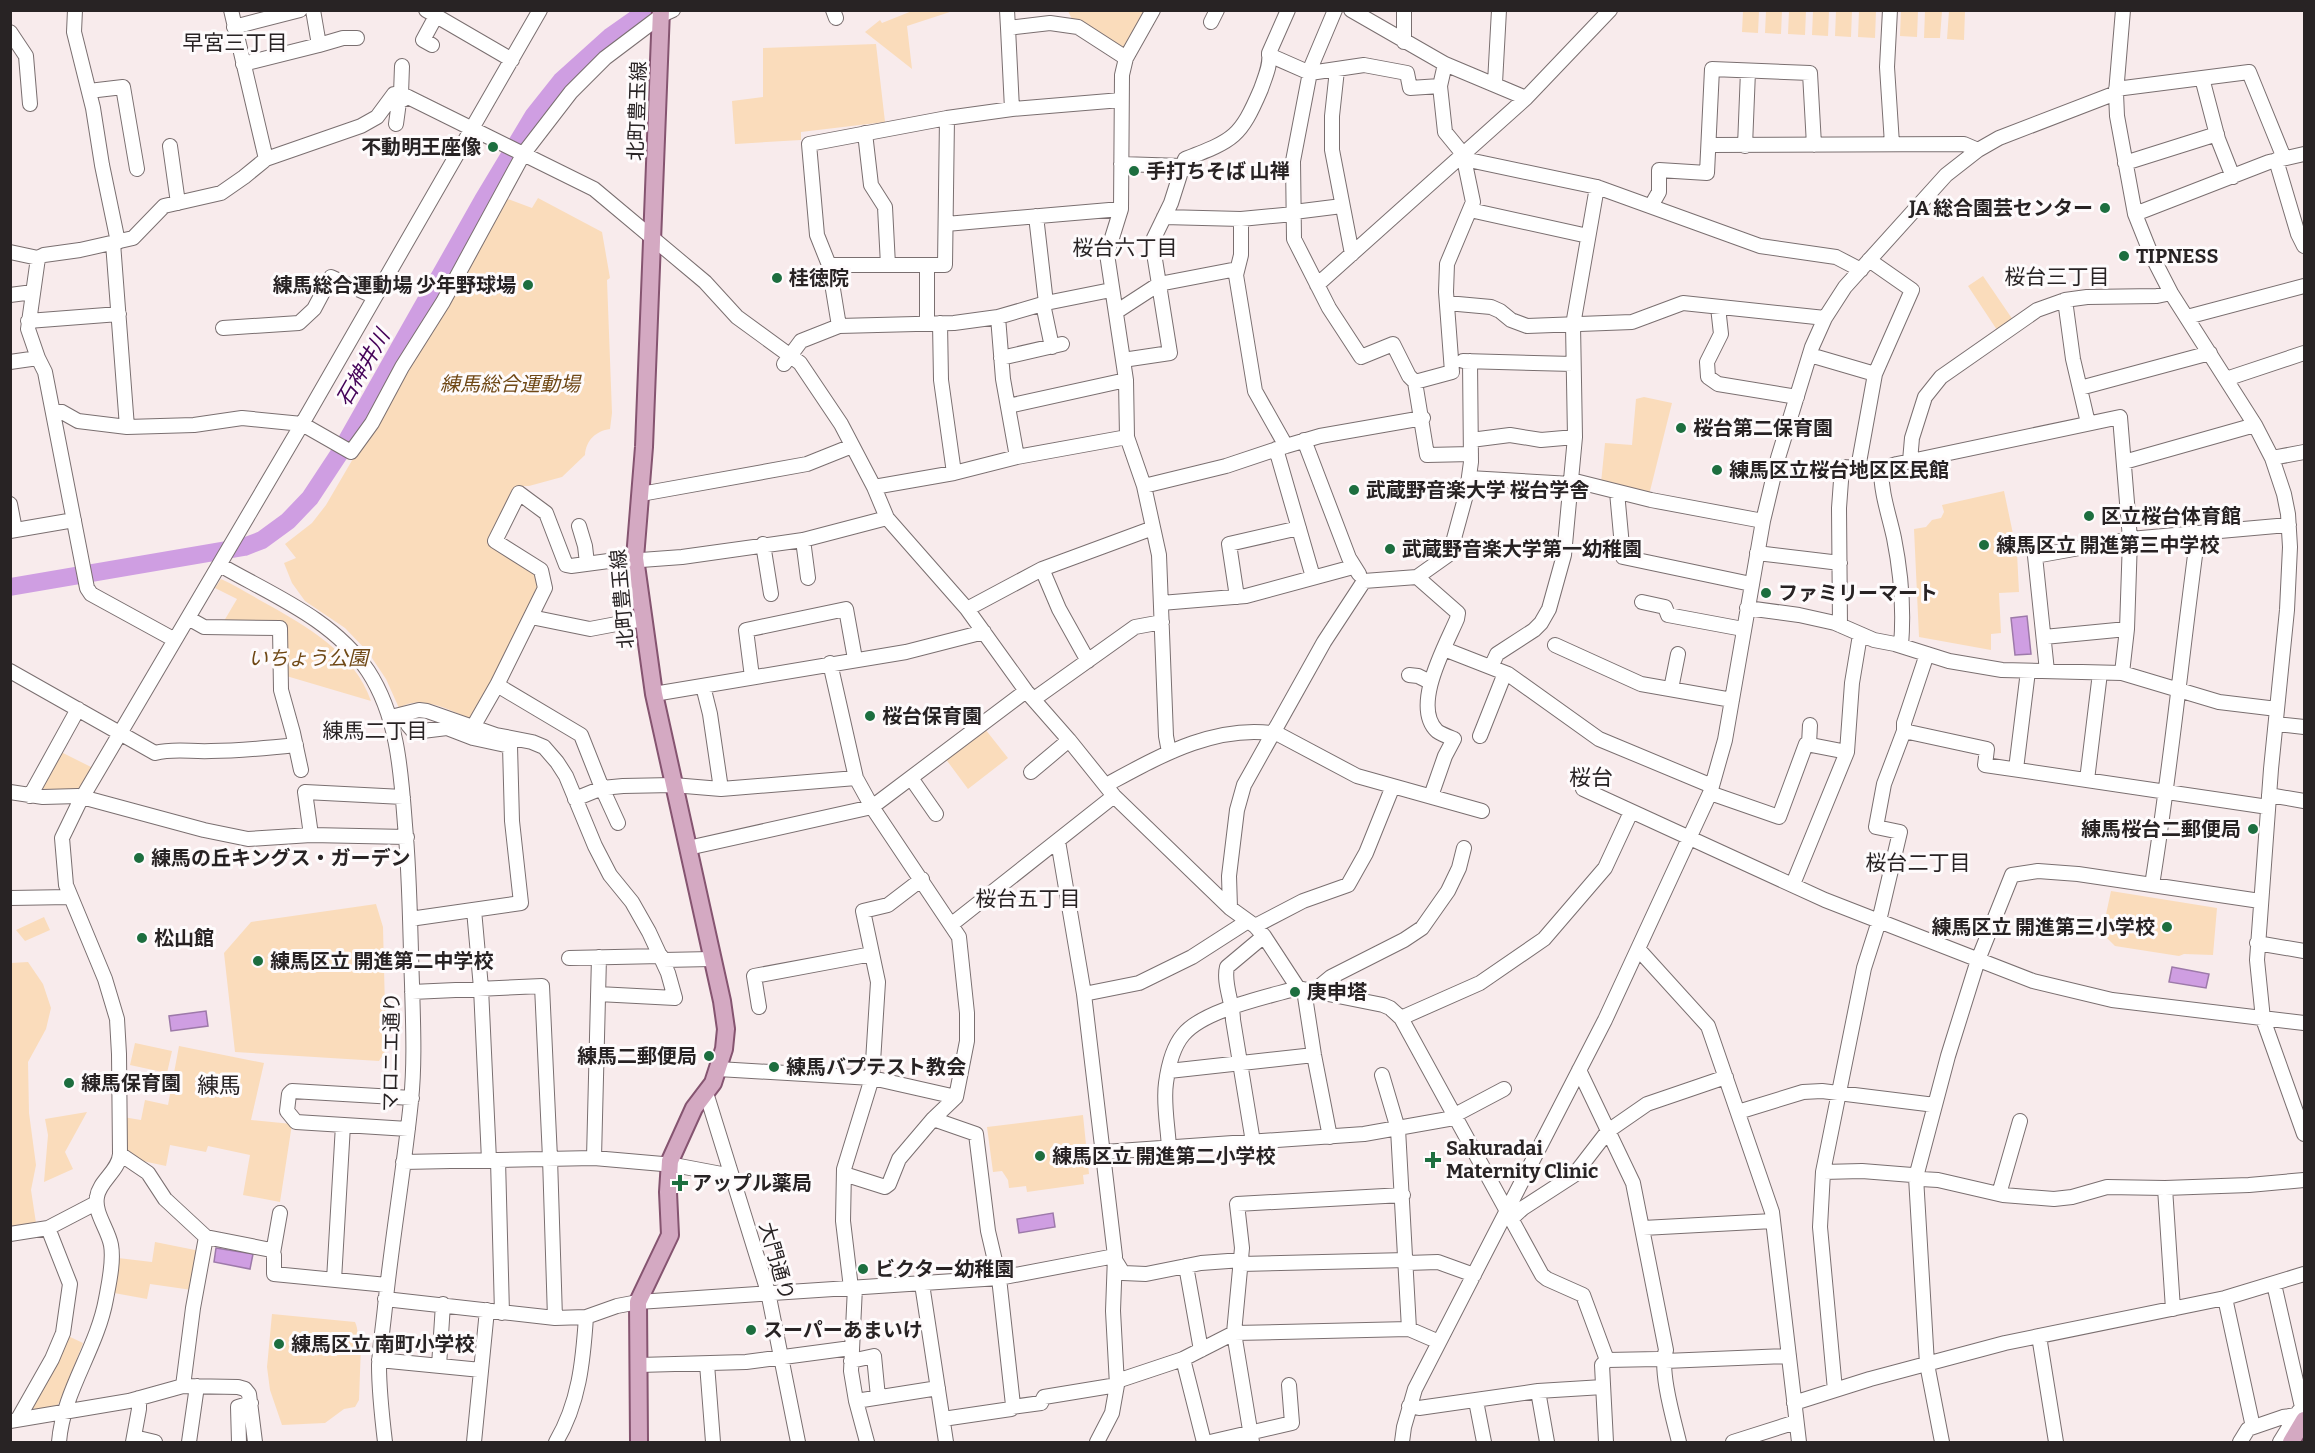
<svg xmlns="http://www.w3.org/2000/svg" width="2315" height="1453" font-family="Bitter,'Noto Sans JP',serif">
<rect width="100%" height="100%" fill="#f8ebec"/>
<path fill="#fadcbb" d="M912 11H953L907 26 912 69 865 32 880 20 882 23Z
M1068 11H1146L1124 49 1120 50 1074 23Z
M1743 11H1759L1758 33 1742 32Z
M1766 11H1782L1781 34 1765 33Z
M1789 11H1806L1805 35 1788 34Z
M1813 11H1829L1828 36 1812 35Z
M1836 11H1852L1851 37 1835 36Z
M1859 11H1876L1875 38 1858 37Z
M1901 11H1918L1917 37 1900 36Z
M1925 11H1942L1940 38H1924Z
M1949 11H1965L1964 40 1947 39Z
M876 44 885 122 801 132V140L735 144 732 101 763 97V48Z
M505 198 532 208 538 198 602 232 610 278 607 280 612 413 610 429C596 431 586 440 585 455L562 477 529 486H517L489 540 535 571 540 590 471 719C449 710 421 694 399 708L386 679 368 652 345 628 305 601 292 583 284 563 296 558 285 544 312 523 326 505Z
M1983 276 2013 320 1997 330 1968 286Z
M1644 397 1672 403 1649 495 1601 483 1605 443 1632 445 1636 399Z
M2004 491 2017 553 2019 592 1999 593 2001 633 1991 634V650L1919 637 1914 529 1926 527 1932 520 1941 518 1944 512 1942 505Z
M221 579C236 586 251 595 265 603 306 626 355 653 371 701L283 675V623L224 621 237 599 215 588Z
M985 729 1008 758 968 789 945 758Z
M59 751 95 769 82 789 44 791 40 788Z
M2111 891 2217 908 2213 955 2184 954 2179 956 2115 946 2102 933Z
M376 904 383 927 386 1050 379 1061 235 1052 224 953 251 922Z
M44 917 50 930 25 941 16 930Z
M28 962 43 984 51 1008 46 1029 28 1062 29 1113 36 1165 31 1190 36 1223 11 1227V963Z
M135 1043 172 1051 167 1073 130 1065Z
M179 1046 264 1063 251 1120 292 1124 280 1202 243 1195 250 1155 208 1146 206 1152 170 1145 166 1166 138 1160 125 1150 123 1117 141 1120 145 1100 168 1105Z
M87 1112 65 1152 73 1169 44 1182 48 1135 45 1119Z
M1083 1115 1089 1174 1083 1175 1084 1184 1027 1192 1026 1186 1009 1188 1008 1180 1002 1171 993 1172 987 1127Z
M155 1242 200 1251 192 1290 150 1284 147 1299 114 1293 118 1258 152 1262Z
M272 1314 355 1322C359 1330 356 1337 361 1345L359 1400 355 1407 344 1409 325 1423 282 1425 270 1390 267 1367Z
M66 1335 83 1343 60 1402 55 1407 30 1410Z"/>
<path fill="#cf9ee2" stroke="#9d79a9" stroke-width="1.5" d="M2027 616 2031 654 2015 655 2011 618Z
M2172 967 2209 974 2206 988 2169 982Z
M206 1011 208 1026 171 1031 169 1016Z
M1053 1213 1055 1227 1019 1233 1017 1219Z
M216 1248 253 1254 250 1269 214 1262Z"/>
<g fill="none" stroke-linecap="round" stroke-linejoin="round">
<path stroke="#cf9ee2" stroke-width="18" d="M10 587 244 547 262 540 288 521 310 498 341 451 483 200 534 115 561 81 611 36 648 10"/>
<g stroke="#7a6f70" stroke-width="16">
<path id="minor" d="M75 10 74 32 93 108 102 165 118 242
M231 10 266 159
M426 10 512 60
M833 10 836 18
M1007 10 1008 28
M1153 10 1126 58 1122 75 1121 209 1107 254 1126 380 1127 437 1144 486 1159 555 1166 736 1169 752
M1335 10 1311 67 1293 161 1294 239 1329 308 1361 357 1393 344 1409 376 1415 382
M1351 10 1445 64 1526 98
M1404 10V42
M1890 10 1887 67 1892 144
M2123 10 2116 93 2117 116 2135 214 2151 254 2171 293 2255 425 2272 458 2284 494 2288 514 2290 547 2287 610 2271 769 2257 960 2263 1019 2304 1134
M1211 22 1217 10
M234 27 300 10
M10 32 26 56 30 104
M319 45 343 38H357
M432 45 423 40 436 16
M1269 55 1310 73 1364 65 1407 73 1410 88 1440 86
M243 64 319 45 313 10
M1445 64 1440 86 1445 132 1463 154 1473 202 1447 264 1446 292 1452 372 1415 382 1427 455 1471 454
M1337 70 1332 116V150L1352 254
M2202 78 2218 139 2233 177
M1495 83 1499 10
M2116 89 2249 72 2284 158
M89 91 123 87 137 169
M401 94 402 66
M1012 109 1008 28 1050 23 1078 27 1126 58
M396 124 399 102 408 97
M865 133 871 185 885 207 888 265
M1709 145 1964 144 1978 150
M170 146 178 203
M1745 146 1748 71
M1464 159 1597 187 1760 246 1836 257 1861 270
M2276 160 2298 234 2304 246
M2125 163 2217 134
M1121 164 1182 166
M1651 206 1659 192V170L1707 173 1712 69 1810 73 1814 145
M1470 210 1588 236
M1294 212 1342 206
M2135 214 2269 162 2304 154
M1036 216 1046 303
M1164 217 1241 219 1294 214
M1241 219V255L1236 275 1255 391 1286 446
M946 224 1121 209
M113 243 127 427
M10 252 38 258 44 255 80 250 133 238 164 206 221 193 244 177 266 159 361 126 377 117 394 94H401L408 97 594 189 705 282 737 317 800 363 841 424 874 487 887 518 967 609 1026 691 1069 740 1114 796 1230 908 1255 926 1264 936 1298 988 1383 1005 1390 1008 1401 1018 1542 1275 1547 1279 1583 1295 1607 1360
M38 258 28 329 38 358 45 372 87 588 91 594 175 640
M829 265H945L947 118
M927 265V323
M1317 285 1526 98 1610 10
M10 295 33 292
M2065 300 2073 359 2088 423
M1447 303 1491 307 1500 311 1511 320 1527 326 1632 322 1683 303 1825 318
M1043 304 1052 347
M1718 307 1721 334 1707 362 1708 377 1718 384 1797 397
M1116 312 1159 284 1237 269
M998 317 1003 379 1017 457
M2187 317 2304 286
M28 321 119 314
M940 323 941 380 954 473
M839 326 829 265 817 235 809 144 947 118 1012 109 1121 100
M223 328 299 323 314 309 331 277 375 297
M1810 355 1875 374
M1001 358 1062 344
M1123 360 1170 353 1153 247 1154 238 1171 203 1185 159C1234 140 1240 138 1261 89 1265 77 1271 65 1269 53L1288 10
M1463 361 1573 364
M10 362 38 358
M784 364 801 341 839 326 954 323 998 317 1046 303 1111 290
M2226 379 2304 353
M2080 388 2210 353
M1008 406 1126 380
M53 411 62 412 78 421 127 427 194 425 242 418 302 424 351 452 372 423 402 367 443 302 524 153 571 92 605 58 662 15 673 10
M1304 440 1349 558 1359 574
M1471 440 1510 435 1541 440 1575 437
M1276 449 1313 577
M2272 458 2304 452
M1910 461 1912 438 1925 397 1941 377 2037 310 2065 300 2087 297 2157 296 2171 293
M2124 462 2255 425
M1858 468 1875 374 1912 290 1869 260
M1469 478 1571 484
M1571 480 1651 500 1763 521
M1144 486 1226 466 1286 446 1320 436 1423 418
M874 487 954 473 1017 457 1127 437
M1617 492 1623 557 1751 584
M641 494 807 464 852 446
M10 504 15 530
M579 526 585 546 587 563
M10 531 74 520
M803 540 808 578
M763 544 771 594
M1757 553 1840 563
M220 565C272 595 333 619 368 671 398 717 401 772 405 825 410 878 410 931 412 984 413 1023 415 1062 411 1101 404 1170 392 1238 385 1307 383 1327 380 1346 379 1365 379 1391 382 1417 385 1442
M1042 569 1059 609 1088 661
M1417 577 1458 613 1457 619C1446 645 1411 706 1437 731 1441 734 1449 737 1454 739L1445 756 1431 796
M1237 597 1229 544 1299 528
M1642 602 1665 607 1668 615 1743 629
M1161 603 1246 596 1353 567
M1747 608 1799 615 1835 623 1874 640 1895 644 1949 661 2002 670 2122 673 2219 702 2277 709
M967 609 1042 569 1153 528
M531 617 590 629 643 619
M188 618 204 627 280 628 281 690 293 733 301 770
M1840 625 1839 508 1842 467 1881 469
M2044 637 2127 629
M1555 645 1641 684 1732 700
M1901 646C1904 610 1901 573 1894 538 1889 515 1881 493 1881 469L1897 464 2120 417 2130 539 2127 629 2122 673
M1444 649 1508 674 1599 739 1712 786
M830 663 856 778 872 807 959 937 967 1013V1041L956 1097 933 1119 899 1159 889 1184 885 1187 844 1174
M1491 667 1497 654 1534 630 1541 623 1549 609 1564 555 1575 437 1573 325 1597 187
M10 671 155 753C174 748 191 752 211 751 240 751 268 748 296 745
M2047 671 2035 556 2130 539 2289 525
M1409 675 1418 676 1430 682
M752 677 746 630 846 609 855 659
M497 685 581 735 602 788 618 823
M703 686 710 714 721 789
M1671 689 1678 654
M654 694 906 652 984 632
M1034 699 1135 627 1162 622
M405 714 408 725 414 732 447 728 473 738 510 746 512 821 521 903 410 919
M391 717 419 710 427 711 496 735 532 742 544 747 557 762 566 776 595 846 610 875 632 902 649 932 668 973 675 998 598 994
M2276 724 2304 727
M473 727 497 685 545 588 541 570 495 541 519 493 546 513 566 565 571 566 631 558 641 560 682 557 803 540 887 518
M1904 731 1987 749 1985 765 2268 807
M1480 736 1505 673
M1809 744 1810 725
M2016 769 2028 671
M1031 772 1069 740
M911 778 936 814
M2087 780 2100 673
M1106 785C1158 757 1216 723 1278 734L1357 776 1482 811
M1583 789 1825 900 2033 981 2112 1000 2304 1023
M10 792 43 797 78 796 204 830 248 839 311 835 407 837
M1710 793 1779 817 1806 744 1847 752
M2269 795 2304 801
M30 796 78 709
M575 799 602 788 623 786 673 785 721 789 856 778
M311 835 305 792 403 797
M1058 841 1084 994 1115 1256 1113 1311 1117 1385 1112 1413 1097 1442
M688 848 872 807 1026 691
M1793 884 1847 752 1852 683 1860 635
M2152 885C2171 768 2182 650 2198 533
M10 898 70 897
M1230 908 1229 876 1237 810 1244 785 1324 642 1364 581 1417 577 1448 555 1452 546 1467 491 1471 462 1470 361
M474 910 481 988 489 1160
M952 924 1114 796
M1255 926 1303 901 1348 885 1366 853 1393 786
M2257 943 2304 951
M1639 950 1708 1026 1772 1212 1799 1442
M569 958 661 956
M663 960 712 959
M1304 990 1314 1055 1330 1137
M1314 991 1331 977 1404 940 1422 928 1448 891 1459 868 1464 848
M412 992 542 986 550 1158 555 1318
M1084 994 1139 983 1192 957 1248 921
M759 1007 754 976 872 954
M1401 1018 1480 983 1544 939 1605 868 1631 812
M718 1069 872 1078 956 1097
M1579 1070 1633 1183 1666 1350C1659 1370 1674 1421 1679 1442
M1169 1071 1314 1055
M1382 1075 1398 1129 1409 1329
M704 1094 708 1099 768 1292 798 1442
M1738 1112 1803 1092 1822 1091 1935 1105
M1453 1116 1504 1089
M933 1119 976 1134 988 1231 999 1278 1013 1405 1011 1409 943 1419
M408 1129 296 1122 287 1111 289 1094 292 1091 412 1098
M1253 1142 1233 1020C1233 1003 1223 983 1227 967L1264 936
M1169 1148C1168 1127 1163 1103 1166 1083 1168 1068 1173 1047 1183 1035 1203 1010 1267 997 1298 988
M1104 1152 1364 1134 1454 1118
M120 1154 148 1173 165 1199 206 1237
M594 1158 599 957
M498 1160 502 1313
M403 1162 594 1158 674 1165 732 1176
M1823 1172 1862 1171 1912 1175 1921 1179 1938 1180 2003 1195 2054 1199 2072 1197 2107 1187 2165 1188 2249 1185 2304 1180
M2165 1188 2173 1309
M1999 1194 2020 1121
M1511 1219 1523 1208 1574 1175 1608 1131 1647 1104 1726 1077
M1643 1228 1773 1221
M10 1234 48 1228 96 1203
M273 1253 280 1213
M1115 1260 1123 1273 1146 1274 1201 1263 1242 1260
M1407 1263 1438 1262 1474 1275
M1241 1264 1407 1260
M1186 1266 1201 1350
M334 1280 343 1125
M922 1284 946 1442
M2274 1284 2302 1407
M855 1287 851 1371 856 1401 867 1442
M851 1288 843 1221 844 1169 872 1078 878 982 863 911 888 905 922 879
M2225 1298 2253 1427
M385 1299 555 1318 586 1317 617 1306 638 1302 999 1278 1115 1256
M2039 1336 2056 1442
M1183 1359 1204 1442
M379 1360 481 1370
M1607 1360 1658 1359 1665 1361 1789 1356
M851 1361 874 1356 878 1397
M707 1364 713 1442
M639 1365 746 1362 851 1348
M439 1366 443 1304
M1117 1381 1183 1359 1234 1333 1409 1329 1439 1342
M183 1386 193 1308 206 1237 271 1250 274 1255V1274L387 1285
M1835 1390 1820 1227 1823 1172 1864 968 1879 921 1900 832 1876 827 1884 784 1904 731V723L1927 654
M1538 1391 1547 1442
M856 1401 938 1388
M1476 1401 1484 1442
M1794 1403 1870 1379 2005 1343 2225 1298 2304 1274
M1409 1406 1419 1408 1538 1391 1603 1387
M1012 1407 1041 1403 1044 1397 1117 1385
M18 1419 52 1359 63 1333 70 1284 48 1228
M10 1421 129 1401 183 1386 238 1387 245 1389 249 1394 255 1442
M134 1437 155 1442
M59 1442C63 1391 97 1349 106 1299 109 1283 114 1261 111 1245 108 1229 94 1213 97 1197 99 1181 119 1171 120 1154L119 1054 117 1019 105 979 66 885 62 838 79 803 302 424 540 10
M133 1442 139 1409V1398
M189 1442 197 1386
M239 1442 238 1407 251 1403
M474 1442 487 1310
M556 1442C579 1403 583 1362 586 1317
M1210 1442 1292 1423 1289 1385
M1252 1442 1234 1333 1242 1248 1237 1204 1403 1195
M1402 1442 1404 1427 1415 1389 1605 1020 1710 793 1725 740 1763 521 1778 458 1812 347 1825 318 1845 287 1946 175 1978 150 1999 138 2116 93
M1606 1442 1602 1365 1607 1360
M1733 1442 1796 1422
M1942 1442 1927 1364 1916 1177 1948 1056 1978 960 2012 875 2038 871 2078 874 2260 901
M2240 1442 2248 1429 2283 1417 2296 1415
M2280 1442 2299 1411"/>
</g>
<g stroke="#855470" stroke-width="20">
<path id="major" d="M639 1442 638 1302 670 1235 668 1192 670 1161 694 1108 713 1083 724 1049 726 1029 722 1001 654 694 635 558 644 447 661 10
M2291 1442 2304 1420"/>
</g>
<use href="#minor" stroke="#fff" stroke-width="14"/>
<use href="#major" stroke="#d4a9c2" stroke-width="16"/>
</g>
<g fill="#1d6e3f" stroke="#fefbfc" stroke-width="2">
<circle cx="493" cy="147" r="6"/>
<circle cx="1134" cy="171" r="6"/>
<circle cx="2105" cy="208" r="6"/>
<circle cx="2124" cy="256" r="6"/>
<circle cx="777" cy="278" r="6"/>
<circle cx="528" cy="285" r="6"/>
<circle cx="1681" cy="428" r="6"/>
<circle cx="1717" cy="470" r="6"/>
<circle cx="1354" cy="490" r="6"/>
<circle cx="2089" cy="516" r="6"/>
<circle cx="1984" cy="545" r="6"/>
<circle cx="1390" cy="549" r="6"/>
<circle cx="1766" cy="593" r="6"/>
<circle cx="870" cy="716" r="6"/>
<circle cx="2253" cy="829" r="6"/>
<circle cx="139" cy="858" r="6"/>
<circle cx="2167" cy="927" r="6"/>
<circle cx="142" cy="938" r="6"/>
<circle cx="258" cy="961" r="6"/>
<circle cx="1295" cy="992" r="6"/>
<circle cx="709" cy="1056" r="6"/>
<circle cx="774" cy="1067" r="6"/>
<circle cx="69" cy="1083" r="6"/>
<circle cx="1040" cy="1156" r="6"/>
<path d="M1430 1151h6v6h6v6h-6v6h-6v-6h-6v-6h6z"/>
<path d="M677 1174h6v6h6v6h-6v6h-6v-6h-6v-6h6z"/>
<circle cx="863" cy="1269" r="6"/>
<circle cx="751" cy="1330" r="6"/>
<circle cx="279" cy="1344" r="6"/>
</g>
<g text-anchor="middle" dominant-baseline="central" stroke-width="6" stroke-linejoin="round" paint-order="stroke">
<g font-size="20" fill="#282324" stroke="#fefbfc">
<text transform="translate(637 111) rotate(-88)">北町豊玉線</text>
<text transform="translate(622 599) rotate(-95)">北町豊玉線</text>
<text transform="translate(391 1052) rotate(-89)">マロニエ通り</text>
<text transform="translate(777 1261) rotate(74)">大門通り</text>
</g>
<g font-size="20" font-weight="bold" fill="#282324" stroke="#fefbfc" text-anchor="start">
<text x="481" y="147" text-anchor="end">不動明王座像</text>
<text x="1146" y="171">手打ちそば 山禅</text>
<text x="2093" y="208" text-anchor="end">JA 総合園芸センター</text>
<text x="2136" y="256">TIPNESS</text>
<text x="789" y="278">桂徳院</text>
<text x="516" y="285" text-anchor="end">練馬総合運動場 少年野球場</text>
<text x="1693" y="428">桜台第二保育園</text>
<text x="1729" y="470">練馬区立桜台地区区民館</text>
<text x="1366" y="490">武蔵野音楽大学 桜台学舎</text>
<text x="2101" y="516">区立桜台体育館</text>
<text x="1996" y="545">練馬区立 開進第三中学校</text>
<text x="1402" y="549">武蔵野音楽大学第一幼稚園</text>
<text x="1778" y="593">ファミリーマート</text>
<text x="882" y="716">桜台保育園</text>
<text x="2241" y="829" text-anchor="end">練馬桜台二郵便局</text>
<text x="151" y="858">練馬の丘キングス・ガーデン</text>
<text x="2155" y="927" text-anchor="end">練馬区立 開進第三小学校</text>
<text x="154" y="938">松山館</text>
<text x="270" y="961">練馬区立 開進第二中学校</text>
<text x="1307" y="992">庚申塔</text>
<text x="697" y="1056" text-anchor="end">練馬二郵便局</text>
<text x="786" y="1067">練馬バプテスト教会</text>
<text x="81" y="1083">練馬保育園</text>
<text x="1446" y="1148">Sakuradai<tspan x="1446" dy="23">Maternity Clinic</tspan></text>
<text x="1052" y="1156">練馬区立 開進第二小学校</text>
<text x="692" y="1183">アップル薬局</text>
<text x="875" y="1269">ビクター幼稚園</text>
<text x="763" y="1330">スーパーあまいけ</text>
<text x="291" y="1344">練馬区立 南町小学校</text>
</g>
<g font-size="20" font-style="italic" fill="#6f4815" stroke="#fefbfc">
<text x="510" y="384">練馬総合運動場</text>
<text x="308" y="658">いちょう公園</text>
</g>
<g font-size="21" fill="#282324" stroke="#fefbfc">
<text x="235" y="43">早宮三丁目</text>
<text x="1125" y="248">桜台六丁目</text>
<text x="2057" y="277">桜台三丁目</text>
<text x="375" y="731">練馬二丁目</text>
<text x="1918" y="863">桜台二丁目</text>
<text x="1028" y="899">桜台五丁目</text>
</g>
<g font-size="21" font-style="italic" fill="#440258" stroke="#fefbfc">
<text transform="translate(363 368) rotate(-60)">石神井川</text>
</g>
<g font-size="22" fill="#282324" stroke="#fefbfc">
<text x="1591" y="777">桜台</text>
<text x="219" y="1085">練馬</text>
</g>
</g>
<rect width="2315" height="1453" fill="none" stroke="#282324" stroke-width="24"/>
</svg>
